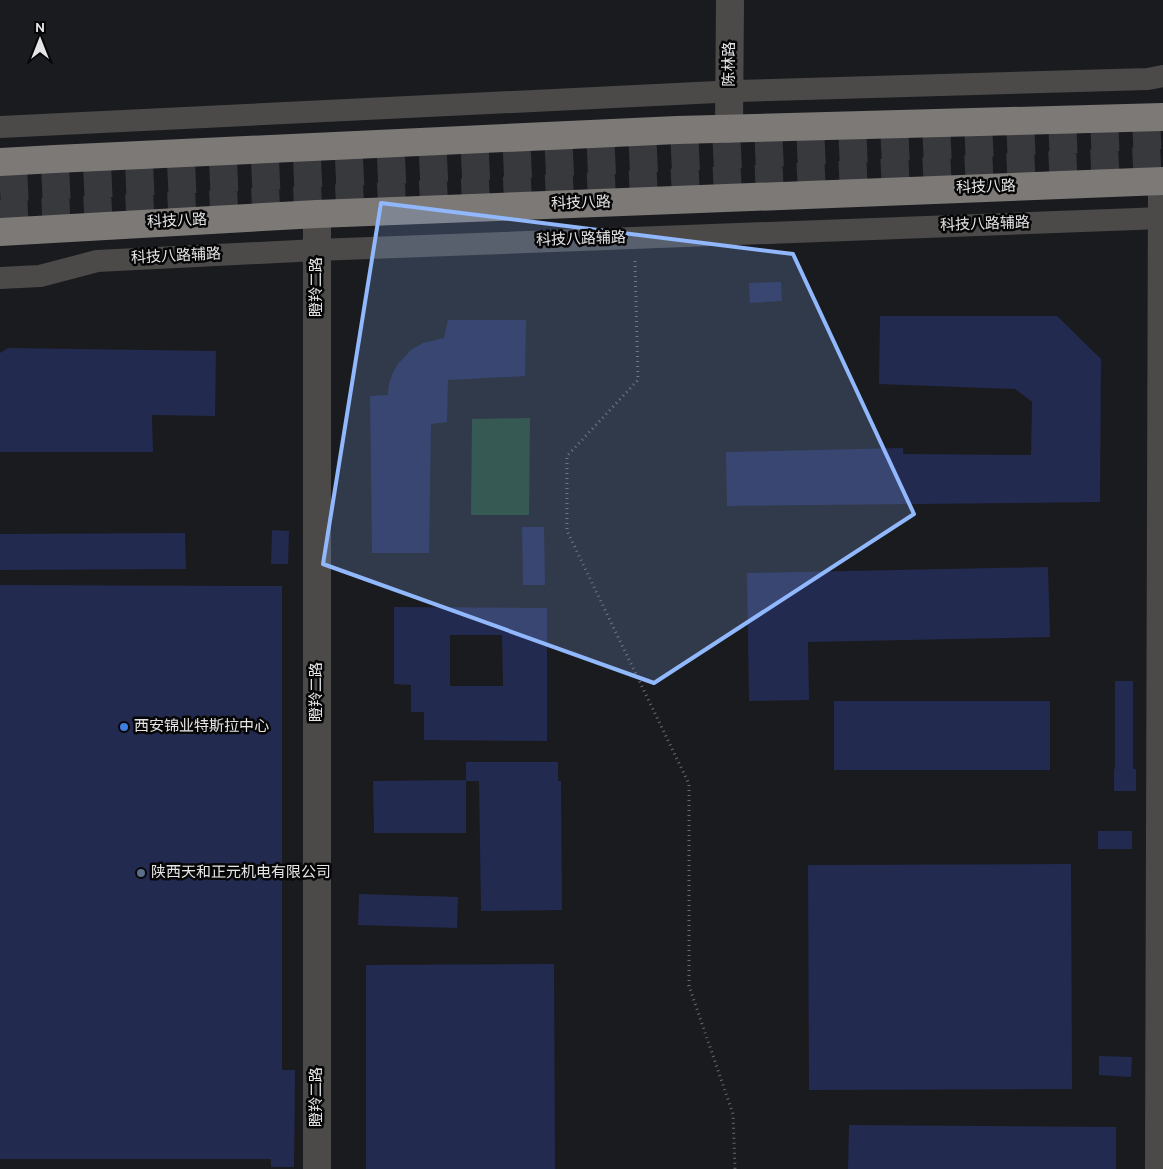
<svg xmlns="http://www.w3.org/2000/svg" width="1163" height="1169" font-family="Overpass,'Noto Sans SC',sans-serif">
<rect width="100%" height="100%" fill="#1a1b1e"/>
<path fill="#20412a" d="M530 418 529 515H471L472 419Z"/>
<path fill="#232a4f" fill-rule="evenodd" d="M781 282 782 301 750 303 749 283Z
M880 316H1057L1101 359 1100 502 727 506 726 452 903 448V454L1031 455 1032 402 1015 389 879 384Z
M448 320H526L525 376 448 380 447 422 431 424 429 553H372L370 396 388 395 389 384 393 372 398 364 411 350 423 343 444 338Z
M8 348 216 351 215 416 152 415 153 452H0V353Z
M522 527H544L545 585H523Z
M272 530 289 531 288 564H271Z
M185 533 186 569 0 570V534Z
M1048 567 1050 637 808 642 809 700 749 701 747 573Z
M0 585 282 586V1070H295L294 1167H271V1159H0Z
M394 607 547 608V741L424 740V712H411V685L394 684ZM450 635H502L503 686H450Z
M1115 681H1133V769H1136V791H1114V769H1115Z
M834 701H1050V770H834Z
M466 762H558V781H561L562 910 481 911 479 781H466Z
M466 780V833H374L373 781Z
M1098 831H1132V849H1098Z
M1071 864 1072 1089 809 1090 808 865Z
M359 894 458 897 457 928 358 925Z
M554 964 555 1169H366V965Z
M1099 1056 1132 1057 1131 1077 1099 1075Z
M849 1125 1116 1127V1169H848Z"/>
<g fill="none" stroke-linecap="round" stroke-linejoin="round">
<path stroke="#38393c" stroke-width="28" stroke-dasharray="28 14" stroke-linecap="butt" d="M0 188 1163 135
M0 214 1163 160"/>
<path stroke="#69696c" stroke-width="3" stroke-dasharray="1 4" stroke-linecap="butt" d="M635 261 638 380 567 456V531L689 784V986L733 1114 735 1169"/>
<path stroke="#4b4a49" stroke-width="22" d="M0 127 737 91 1148 79 1163 76
M0 278 40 276 97 261 317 250 1163 218"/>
<path stroke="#4b4a49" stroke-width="28" d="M729 129 730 0
M317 214V1169
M1159 1169 1162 181"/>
<path stroke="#7c7977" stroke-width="28" d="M0 162 55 159 677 130 1163 117
M0 232 317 214 1163 181"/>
</g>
<path fill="#91b8fd" fill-opacity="0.2" stroke="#91b8fd" stroke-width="4" stroke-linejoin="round" d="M381 203 793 254 914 514 654 683 323 564Z"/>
<circle fill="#3f7fe0" stroke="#060607" stroke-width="2" cx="124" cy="727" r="5"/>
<circle fill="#5c6f8a" stroke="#060607" stroke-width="2" cx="141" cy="873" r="5"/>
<g text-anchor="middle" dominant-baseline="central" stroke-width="5" stroke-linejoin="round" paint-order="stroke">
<g font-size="15" fill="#e5e5e7" stroke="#060607">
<text transform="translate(730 64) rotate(-90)">陈林路</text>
<text transform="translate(986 188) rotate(-2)">科技八路</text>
<text transform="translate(581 204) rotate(-2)">科技八路</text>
<text transform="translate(177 222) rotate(-3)">科技八路</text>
<text transform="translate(985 225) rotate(-2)">科技八路辅路</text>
<text transform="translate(581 240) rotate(-2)">科技八路辅路</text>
<text transform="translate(176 257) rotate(-3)">科技八路辅路</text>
<text transform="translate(317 287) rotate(-90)">瞪羚二路</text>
<text transform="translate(317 692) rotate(-90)">瞪羚二路</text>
<text transform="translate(317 1097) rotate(-90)">瞪羚二路</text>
</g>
<g font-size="15" fill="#e5e5e7" stroke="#060607" text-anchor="start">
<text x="134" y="727">西安锦业特斯拉中心</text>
<text x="151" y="873">陕西天和正元机电有限公司</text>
</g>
</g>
<g transform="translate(40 40)" stroke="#060607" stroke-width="4" paint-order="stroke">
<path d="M0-4L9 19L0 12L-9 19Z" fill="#e5e5e7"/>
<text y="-8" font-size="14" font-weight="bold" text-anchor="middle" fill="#e5e5e7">N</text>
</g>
</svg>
